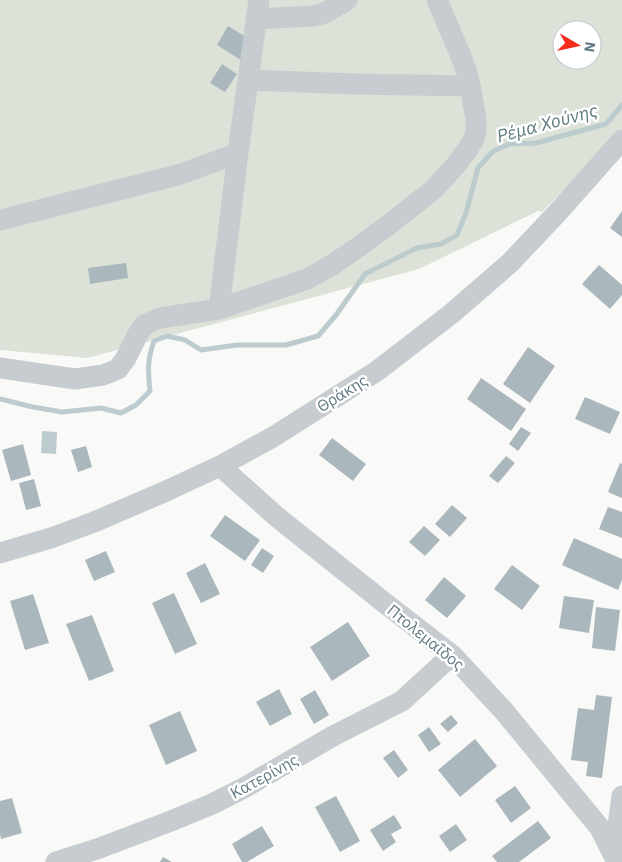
<svg xmlns="http://www.w3.org/2000/svg" width="622" height="862" font-family="'IBM Plex Sans',sans-serif">
<rect width="100%" height="100%" fill="#f9f9f7"/>
<path fill="#dce2d7" fill-rule="evenodd" d="M0 0H622V129L611 142 542 212 538 211 419 269 87 358 0 350ZM562 30H592V60H562Z"/>
<path fill="#bcccce" d="M42 431 57 432 56 454 41 453Z"/>
<g fill="none" stroke-linecap="round" stroke-linejoin="round">
<path stroke="#bcccce" stroke-width="5" d="M0 399 33 407 62 412 101 408 121 413 136 405 150 391C148 371 147 361 154 341L167 336 185 340 201 350 237 345H286L318 336 336 315 365 274 417 248 441 244 457 235 466 213 478 168 492 152 509 144 536 143 606 124 622 105"/>
</g>
<path fill="#aab7bc" d="M228 26 253 41 241 60 217 45Z
M222 64 237 74 225 92 210 83Z
M622 211V237L610 228Z
M126 263 128 278 90 284 88 268Z
M599 265 622 285V295L610 309 582 284Z
M528 347 555 366 530 403 503 384Z
M481 378 526 409 511 431 467 399Z
M585 397 620 412 610 434 575 419Z
M521 427 531 433 518 451 509 444Z
M332 438 366 464 353 481 319 455Z
M23 444 31 475 11 481 2 450Z
M86 446 92 467 78 472 71 450Z
M506 456 515 463 498 483 489 476Z
M620 463 622 464V498L608 492Z
M34 479 41 506 26 510 19 483Z
M452 505 467 518 450 537 435 524Z
M608 507 622 512V538L599 529Z
M225 515 260 540 245 561 210 536Z
M424 526 440 540 425 556 409 542Z
M574 538 622 559V580L618 590 562 565Z
M262 548 274 556 263 573 251 565Z
M106 551 115 572 94 581 85 560Z
M205 563 220 594 201 603 186 573Z
M512 565 540 586 522 610 494 589Z
M444 577 466 596 447 618 425 600Z
M174 593 197 644 175 654 152 603Z
M33 594 49 643 25 650 10 601Z
M564 596 594 600 589 633 559 628Z
M596 607 620 610 615 651 592 648Z
M92 615 114 671 89 681 66 624Z
M348 622 370 656 332 681 310 647Z
M279 689 292 714 270 726 256 702Z
M315 690 329 715 314 724 300 699Z
M596 695 612 697 602 778 586 776 588 762 571 760 578 708 594 710Z
M180 711 197 751 166 765 149 725Z
M451 715 458 723 448 732 440 724Z
M429 727 441 744 429 752 418 735Z
M475 739 497 766 460 797 438 770Z
M394 750 408 770 398 778 383 758Z
M515 786 531 808 511 823 495 800Z
M336 796 360 841 340 852 315 807Z
M12 798 22 833 1 839 0 834V801Z
M394 815 402 828 391 834 396 842 383 851 370 830Z
M538 821 551 838 519 862H497L492 856Z
M456 824 467 840 450 852 439 836Z
M262 826 274 846 247 862H242L232 844Z
M163 857 172 862H160Z"/>
<g fill="none" stroke-linecap="round" stroke-linejoin="round">
<path stroke="#c6cccf" stroke-width="21" d="M256 19 313 16 322 14 330 10 347 0
M248 80 355 84 470 86
M0 220 181 174 238 153
M219 309 238 153 259 0
M0 368 75 379 103 375 118 369 126 358 138 334 144 325 160 318 219 309 307 279 332 265 357 248 383 229 433 190 456 165 467 150 474 139 476 131V119L470 86 467 72 460 54 437 0
M220 466 277 517 386 604 452 655 503 710 600 828 617 862
M0 553 51 538 94 522 164 492 220 466 273 437 377 371 451 314 510 263 559 211 622 140
M622 861 618 826 622 796
M56 862 97 849 171 821 212 804 242 789 333 736 402 701 452 655"/>
</g>
<g text-anchor="middle" dominant-baseline="central" stroke-width="5" stroke-linejoin="round" paint-order="stroke">
<g font-size="16" fill="#617a85" stroke="#fff">
<text transform="translate(342 393) rotate(-32)">Θράκης</text>
<text transform="translate(426 637) rotate(39)">Πτολεμαΐδος</text>
<text transform="translate(264 776) rotate(-29)">Κατερίνης</text>
</g>
<g font-size="18" font-style="italic" fill="#5c7b7e" stroke="#fff">
<text transform="translate(547 123) rotate(-15)">Ρέμα Χούνης</text>
</g>
</g>
<g transform="translate(577 45) rotate(99)"><circle r="24" fill="#ffffff" stroke="#c0cace"/>
<path d="M0-4L9 19L0 12L-9 19Z" fill="#f52c1b"/>
<text y="-8" font-size="14" font-weight="bold" text-anchor="middle" fill="#617a85">N</text>
</g>
</svg>
